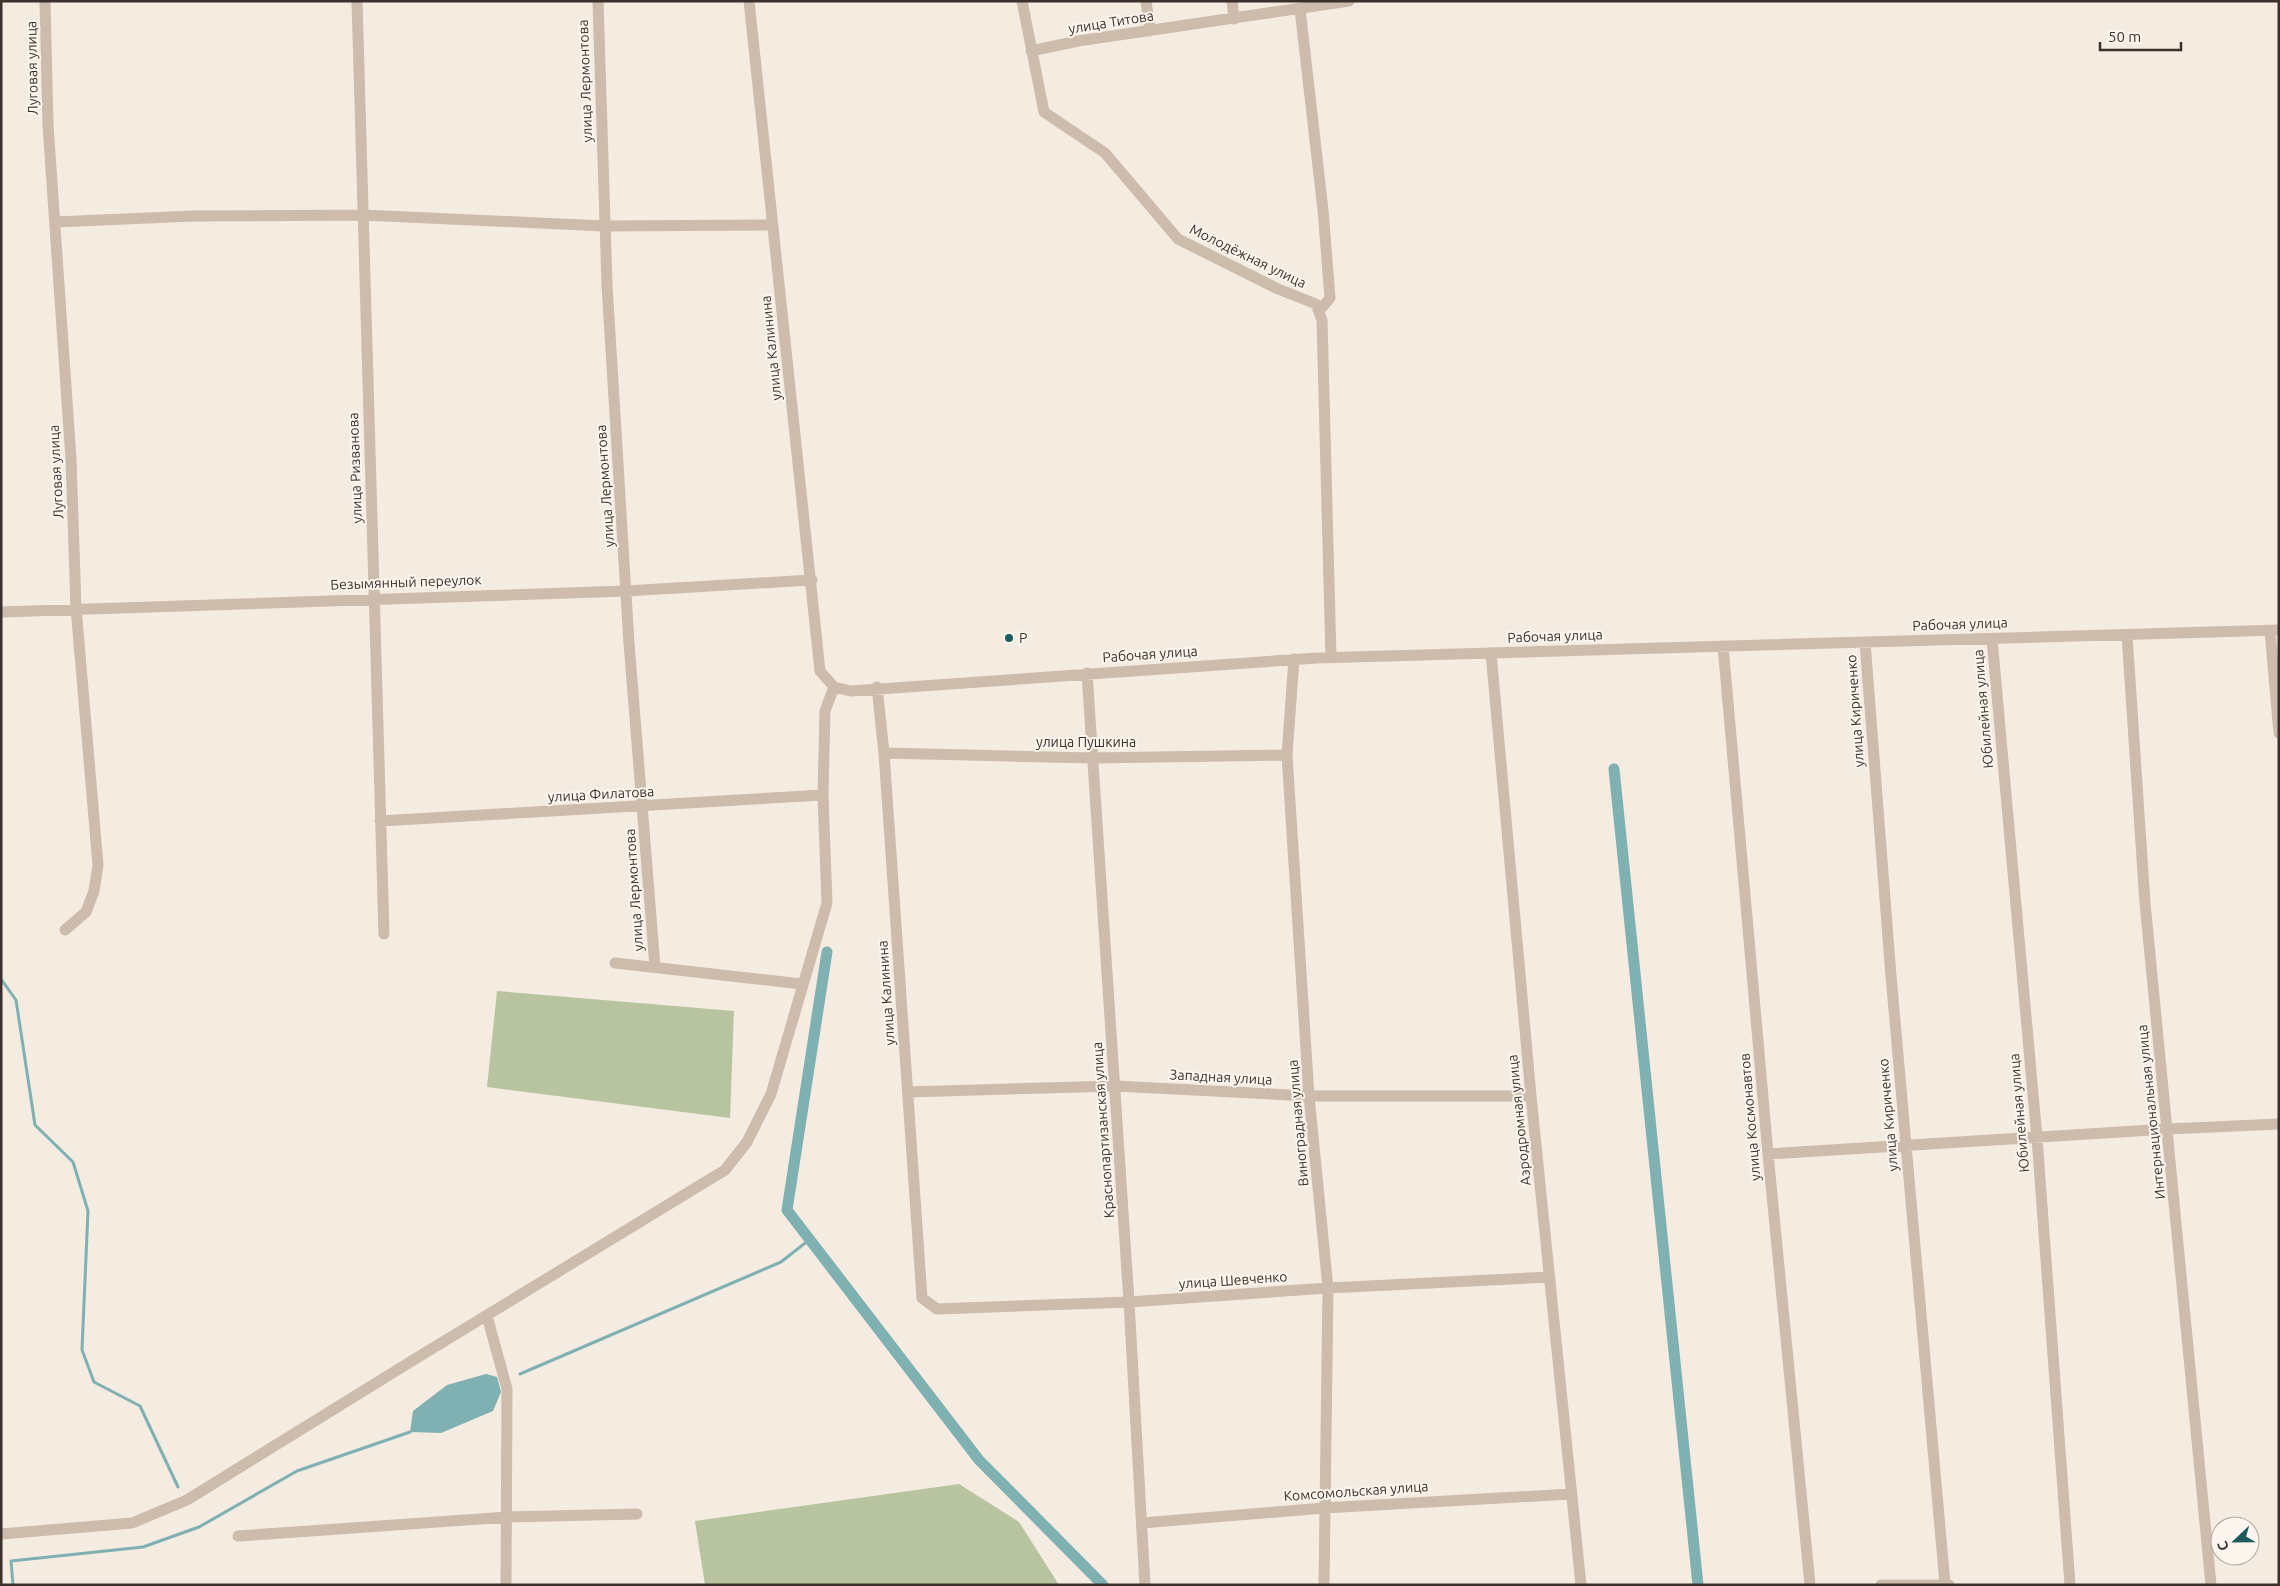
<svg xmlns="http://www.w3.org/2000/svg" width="2280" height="1586" font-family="Ubuntu,sans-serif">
<rect width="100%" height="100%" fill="#f4ebe1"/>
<path fill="#b8c4a0" d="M497 991 734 1011 730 1118 487 1087Z
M959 1484 1019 1522 1059 1585H705L695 1521Z"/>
<path fill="#7fb0b2" d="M486 1374 497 1377 501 1392 493 1411 441 1433 410 1432 413 1411 447 1385Z"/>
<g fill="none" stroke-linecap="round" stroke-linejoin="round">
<path stroke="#7fb0b2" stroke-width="3" d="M1 979 16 1000 35 1125 73 1162 88 1211 82 1350 94 1382 140 1406 178 1487
M520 1374 781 1262 809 1240
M13 1585 11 1561 143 1547 199 1527 297 1471 410 1432"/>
<path stroke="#7fb0b2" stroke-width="11" d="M1614 769 1698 1585
M827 952 787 1210 979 1460 1103 1585"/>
<path stroke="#cdbbac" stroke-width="11" d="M45 1 48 125 71 459 76 608 98 865 94 891 86 912 65 930
M357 1 384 934
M598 1 607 285 629 643 655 967
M749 1 820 671 834 687
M1022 1 1044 112 1105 153 1178 239 1278 289 1316 304 1322 320 1331 657
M1146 1 1150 31
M1232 1 1234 19
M1300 9 1323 210 1330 298 1319 311
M1031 51 1078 41 1349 1
M55 222 194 216 363 215 604 226 772 225
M1 612 626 591 812 580
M2270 631 2279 733
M2127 635 2145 903 2211 1585
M1992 639 2037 1138 2070 1585
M1865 642 1891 976 1945 1584
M1723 646 1768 1154 1810 1585
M1491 653 1531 1096 1581 1585
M1294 659 1287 755 1309 1096 1328 1288 1324 1585
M1087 673 1129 1302 1145 1585
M834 687 851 691 1317 658 2279 630
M877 687 884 753 922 1298 937 1309 1129 1302 1328 1288 1550 1277
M884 753 1092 758 1287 755
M380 821 823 795
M615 963 802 984
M908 1092 1115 1086 1309 1096H1531
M1768 1154 2168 1129 2279 1124
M487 1316 507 1389 506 1585
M1142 1523 1324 1508 1572 1494
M1 1534 132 1523 187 1500 415 1359 725 1170 747 1142 771 1094 827 903 823 795 825 711 834 687
M238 1536 508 1517 637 1514
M1881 1585H1949"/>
</g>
<circle fill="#1f5a5e" stroke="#fbf5ee" stroke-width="2" cx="1009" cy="638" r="5"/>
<g text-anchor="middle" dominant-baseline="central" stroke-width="4" stroke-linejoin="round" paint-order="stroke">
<g font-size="14" fill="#3b302b" stroke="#fbf5ee">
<text transform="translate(1111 22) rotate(-9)">улица Титова</text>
<text transform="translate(32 68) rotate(-91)">Луговая улица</text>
<text transform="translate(585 81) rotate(-92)">улица Лермонтова</text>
<text transform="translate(1248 256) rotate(26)">Молодёжная улица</text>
<text transform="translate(771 348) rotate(-96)">улица Калинина</text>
<text transform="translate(355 468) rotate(-92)">улица Ризванова</text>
<text transform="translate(56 472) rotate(-93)">Луговая улица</text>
<text transform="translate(605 486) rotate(-94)">улица Лермонтова</text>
<text transform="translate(406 582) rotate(-2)">Безымянный переулок</text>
<text transform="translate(1960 624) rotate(-2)">Рабочая улица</text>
<text transform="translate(1555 636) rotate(-2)">Рабочая улица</text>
<text transform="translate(1150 654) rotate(-4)">Рабочая улица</text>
<text transform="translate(1983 709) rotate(-95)">Юбилейная улица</text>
<text transform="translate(1855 711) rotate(-94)">улица Кириченко</text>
<text x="1086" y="742">улица Пушкина</text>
<text transform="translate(601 794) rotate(-3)">улица Филатова</text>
<text transform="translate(634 890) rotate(-94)">улица Лермонтова</text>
<text transform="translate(886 993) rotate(-94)">улица Калинина</text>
<text transform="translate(1221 1077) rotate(3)">Западная улица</text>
<text transform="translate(2151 1112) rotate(-96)">Интернациональная улица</text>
<text transform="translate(2019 1113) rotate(-95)">Юбилейная улица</text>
<text transform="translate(1888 1115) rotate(-95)">улица Кириченко</text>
<text transform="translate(1750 1117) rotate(-95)">улица Космонавтов</text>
<text transform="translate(1519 1120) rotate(-96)">Аэродромная улица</text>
<text transform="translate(1298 1123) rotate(-95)">Виноградная улица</text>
<text transform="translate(1103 1130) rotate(-94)">Краснопартизанская улица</text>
<text transform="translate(1233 1280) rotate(-4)">улица Шевченко</text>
<text transform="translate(1356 1491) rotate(-4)">Комсомольская улица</text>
</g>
<g font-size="14" fill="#3b302b" stroke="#fbf5ee" text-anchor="start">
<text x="1019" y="638">Р</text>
</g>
</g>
<rect width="2280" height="1586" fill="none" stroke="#3b302b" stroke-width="5"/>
<g transform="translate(2235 1541) rotate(248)"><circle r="24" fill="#fbf5ee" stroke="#aea6a0"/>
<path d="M0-4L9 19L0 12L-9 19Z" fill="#1f5a5e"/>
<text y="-8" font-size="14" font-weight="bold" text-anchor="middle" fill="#3b302b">С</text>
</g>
<path d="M2100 42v8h81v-8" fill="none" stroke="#3b302b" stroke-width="2.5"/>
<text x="2108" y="42" font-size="15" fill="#3b302b" stroke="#fbf5ee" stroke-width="4" paint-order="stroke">50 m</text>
</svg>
